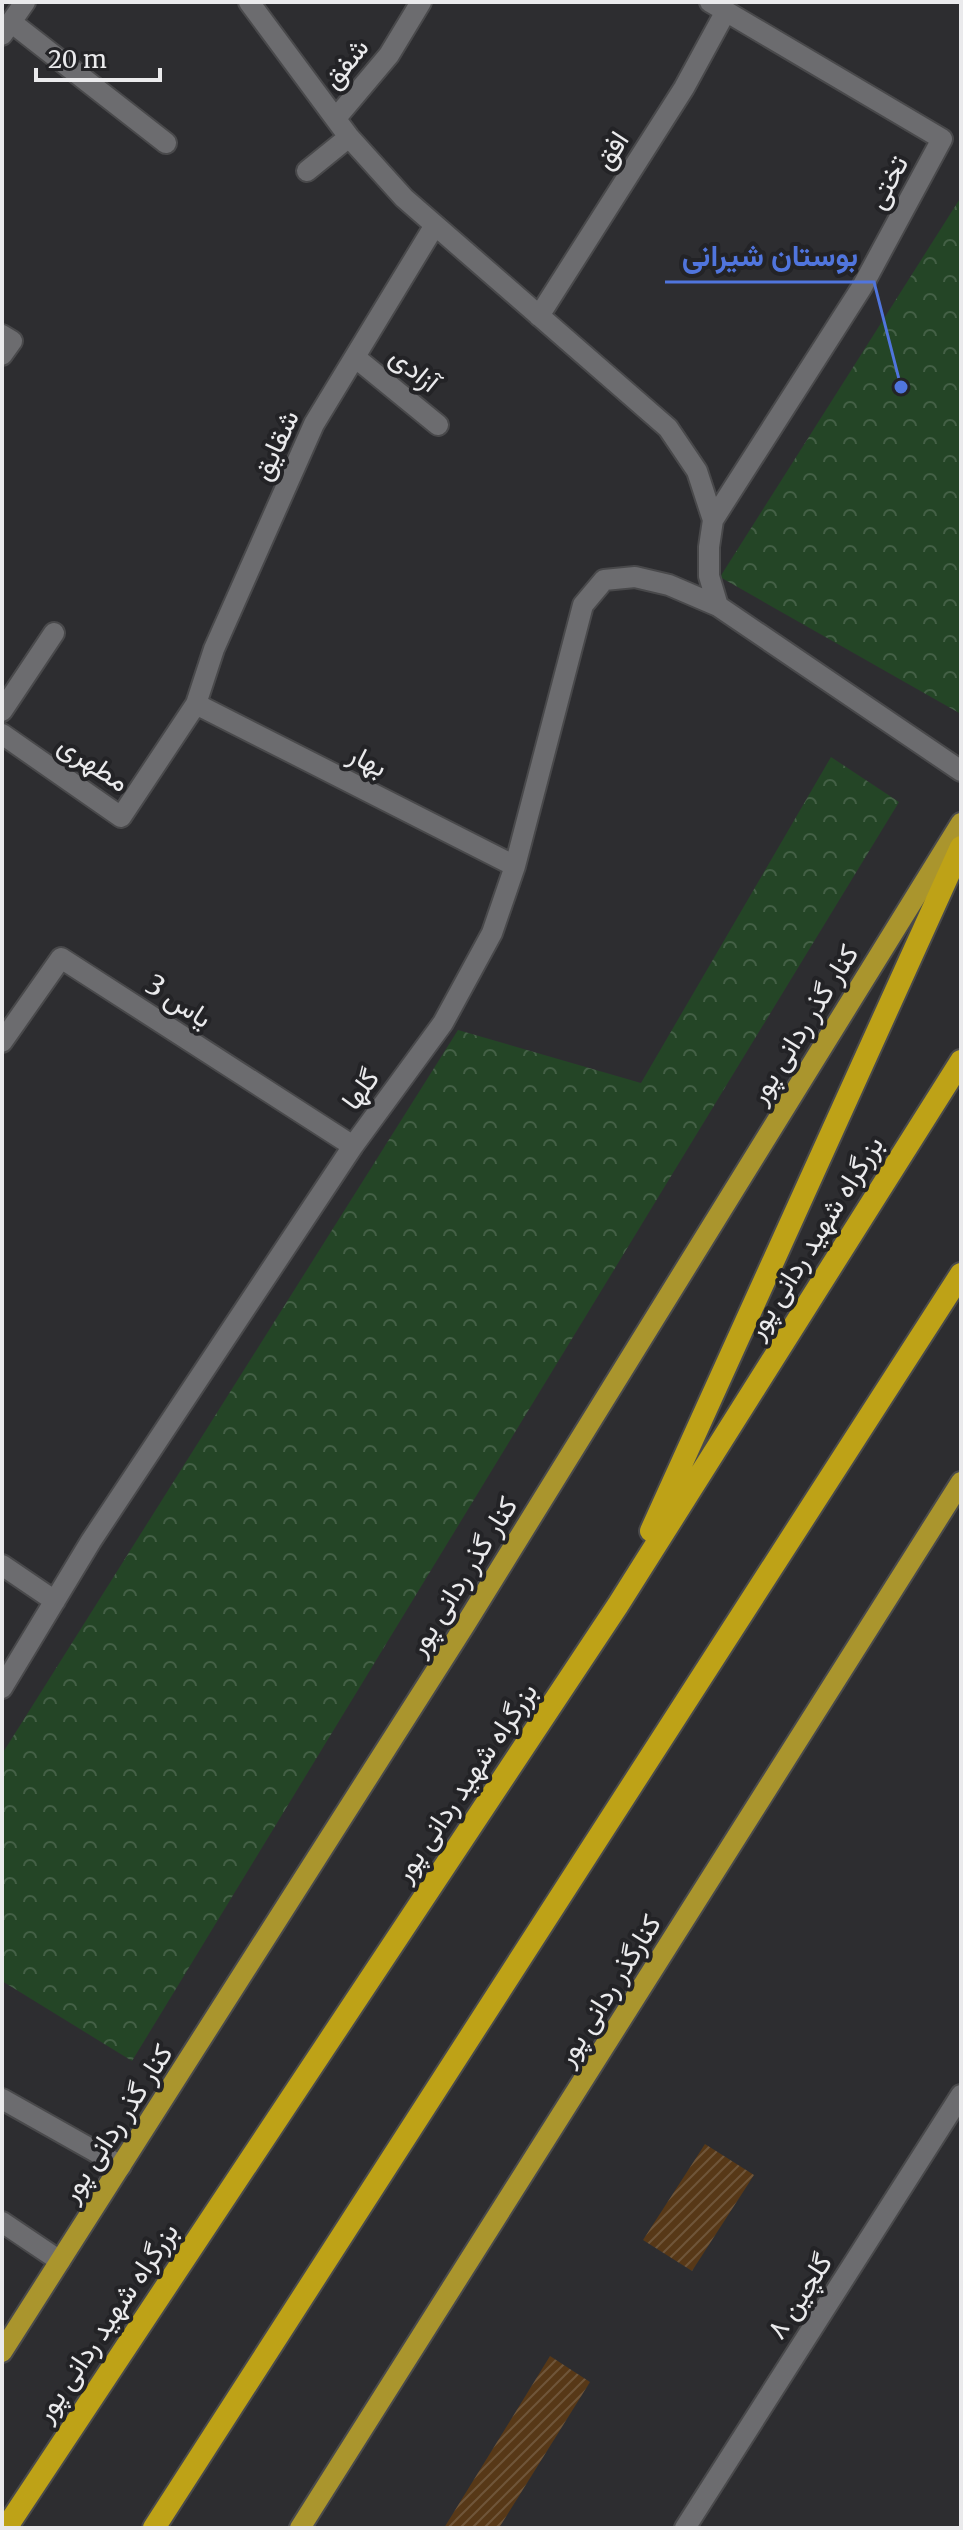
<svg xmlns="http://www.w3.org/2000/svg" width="963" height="2530" font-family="Merriweather,Vazirmatn,serif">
<defs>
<pattern id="forest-crowns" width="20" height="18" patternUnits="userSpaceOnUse" patternTransform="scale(2)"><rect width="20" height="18" fill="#244526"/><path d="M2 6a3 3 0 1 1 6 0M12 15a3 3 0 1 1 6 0" fill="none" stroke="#446046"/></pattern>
<pattern id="building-hatch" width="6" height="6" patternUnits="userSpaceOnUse" patternTransform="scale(2)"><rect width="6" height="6" fill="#573817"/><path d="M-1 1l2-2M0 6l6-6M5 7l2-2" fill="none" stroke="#6f5539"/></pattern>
</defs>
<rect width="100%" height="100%" fill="#2d2d30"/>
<path fill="url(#forest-crowns)" d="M961 197V714L720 577Z
M831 757 899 802 132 2061 2 1981V1754L458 1030 641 1083Z"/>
<path fill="url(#building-hatch)" d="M705 2144 754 2175 692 2271 643 2240Z
M550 2356 590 2382 499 2528H444Z"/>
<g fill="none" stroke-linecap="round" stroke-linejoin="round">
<g stroke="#49494b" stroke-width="24">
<path id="service" d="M2 2099 121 2166
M2 2222 60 2261"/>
</g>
<g stroke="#49494b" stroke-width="24">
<path id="minor" d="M249 2 349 137 404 198 668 428 697 471 713 520 709 547V576L718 606 961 771
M710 2 942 139 862 287 713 520
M11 22 166 143
M2 35 25 2
M336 118 389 55 421 2
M307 171 349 137
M539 316 684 88 726 11
M2 335 12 341 2 355
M356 358 438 425
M196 704 515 866
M2 711 54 633
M2 734 121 817 196 704 214 649 314 424 435 225
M2 1042 61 958 353 1146
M2 1565 55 1601
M2 1688 91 1541 353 1146 443 1023 492 933 515 866 583 605 604 580 635 577 669 585 718 606
M685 2528 961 2095"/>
</g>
<g stroke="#49494b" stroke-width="24">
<path id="primary" d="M2 2352 465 1625 961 823
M300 2528 961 1482"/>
</g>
<g stroke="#49494b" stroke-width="26">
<path id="trunk" d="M651 1531 961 847
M6 2528 618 1605 961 1061
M154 2528 961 1274"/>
</g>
<use href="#service" stroke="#6c6c6f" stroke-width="20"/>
<use href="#minor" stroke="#6c6c6f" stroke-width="20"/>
<use href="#primary" stroke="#aa952d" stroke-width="20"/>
<use href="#trunk" stroke="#bea217" stroke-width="22"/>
</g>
<g text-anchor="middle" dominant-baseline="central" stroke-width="8" stroke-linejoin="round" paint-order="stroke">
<g font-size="28" fill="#eaeaec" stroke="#232326">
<text transform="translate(345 63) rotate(-51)">شفق</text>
<text transform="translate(611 150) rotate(-57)">افق</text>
<text transform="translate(887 182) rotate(-62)">تختی</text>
<text transform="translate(415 369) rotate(39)">آزادی</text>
<text transform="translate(275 445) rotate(-65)">شقایق</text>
<text transform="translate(368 760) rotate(27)">بهار</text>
<text transform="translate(94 763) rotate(34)">مطهری</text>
<text transform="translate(179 1001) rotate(33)">یاس 3</text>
<text transform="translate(803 1024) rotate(-58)">کنار گذر ردانی پور</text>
<text transform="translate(360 1089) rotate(-54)">گلها</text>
<text transform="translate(814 1237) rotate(-58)">بزرگراه شهید ردانی پور</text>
<text transform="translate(462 1576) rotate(-58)">کنار گذر ردانی پور</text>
<text transform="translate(465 1782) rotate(-56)">بزرگراه شهید ردانی پور</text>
<text transform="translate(608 1990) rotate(-58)">کنارگذر ردانی پور</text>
<text transform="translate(116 2123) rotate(-57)">کنار گذر ردانی پور</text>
<text transform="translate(799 2296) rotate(-57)">گلچین ۸</text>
<text transform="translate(106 2322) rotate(-56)">بزرگراه شهید ردانی پور</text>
</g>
</g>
<path fill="none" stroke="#5075dd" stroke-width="3" d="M901 387L874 282H665"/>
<circle fill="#5075dd" stroke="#232326" stroke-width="3" cx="901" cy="387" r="8"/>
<g font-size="30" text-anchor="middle" font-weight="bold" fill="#5075dd" stroke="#232326" stroke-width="8" stroke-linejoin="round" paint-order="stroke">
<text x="770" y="266">بوستان شیرانی</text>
</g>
<rect width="963" height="2530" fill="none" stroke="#eaeaec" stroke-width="8"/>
<path d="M36 68v12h124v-12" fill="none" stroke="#eaeaec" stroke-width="4"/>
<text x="48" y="68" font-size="24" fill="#eaeaec" stroke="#232326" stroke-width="6" paint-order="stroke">20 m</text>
</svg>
